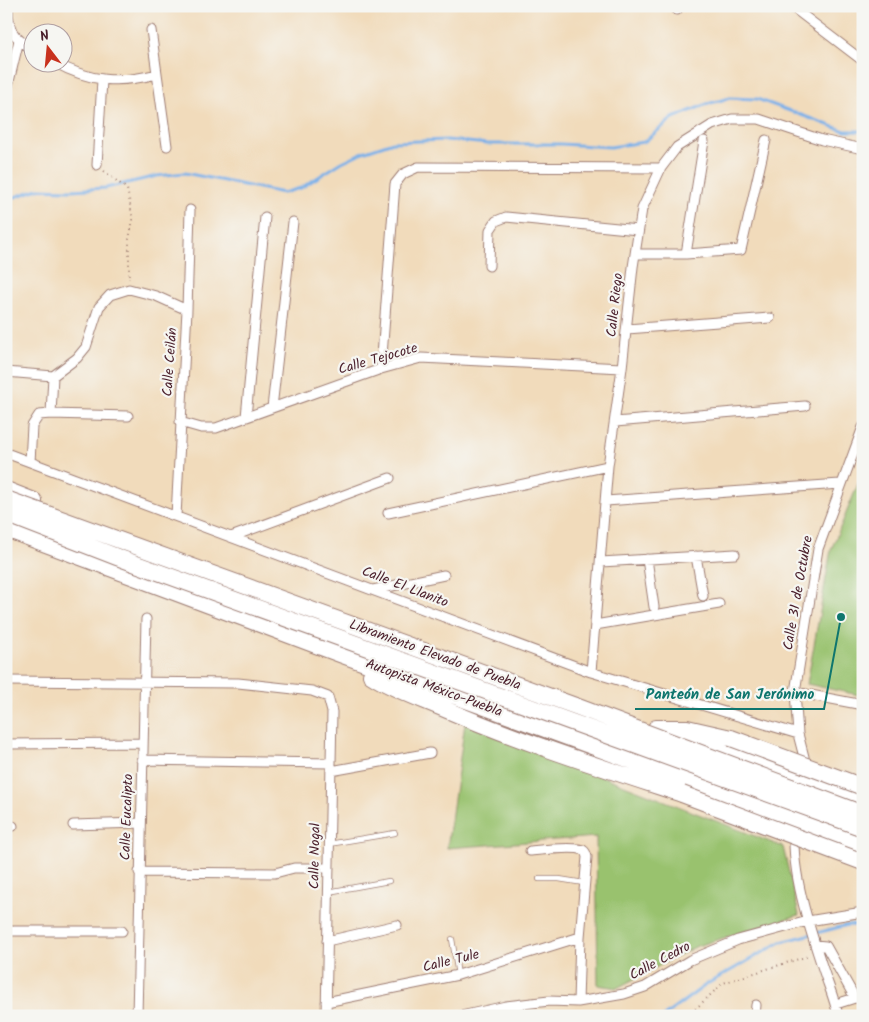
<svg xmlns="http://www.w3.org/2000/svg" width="869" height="1022" font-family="Kalam,sans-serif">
<rect width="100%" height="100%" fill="#f6f6f2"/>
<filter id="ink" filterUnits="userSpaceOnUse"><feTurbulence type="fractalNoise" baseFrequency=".02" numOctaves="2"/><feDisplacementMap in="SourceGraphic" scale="10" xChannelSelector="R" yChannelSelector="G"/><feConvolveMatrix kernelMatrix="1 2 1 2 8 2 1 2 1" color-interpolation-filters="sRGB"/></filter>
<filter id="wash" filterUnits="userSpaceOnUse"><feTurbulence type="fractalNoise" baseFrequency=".0096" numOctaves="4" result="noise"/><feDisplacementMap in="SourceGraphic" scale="20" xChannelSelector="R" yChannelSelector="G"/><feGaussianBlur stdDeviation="1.12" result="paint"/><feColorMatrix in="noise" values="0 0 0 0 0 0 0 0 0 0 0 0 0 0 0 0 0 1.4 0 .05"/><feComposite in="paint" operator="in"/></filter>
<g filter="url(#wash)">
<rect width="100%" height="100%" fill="#f1dbbb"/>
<path fill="#99c26e" stroke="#72704c" d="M863 472V696L807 684 831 550Z
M465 723 783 847 799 915 697 946 617 988 598 985 596 837 447 848Z"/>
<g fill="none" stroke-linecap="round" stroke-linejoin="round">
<path stroke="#7bb1e9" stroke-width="3" d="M6 200 38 189 70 190 106 188 157 176 185 173 283 193 301 188 342 162 363 152 393 142 447 140 488 144H561L610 147 644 142 673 118 707 104 730 98 757 99 845 131H863
M664 1016 707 984 781 942 848 925 863 926"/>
</g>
</g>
<g filter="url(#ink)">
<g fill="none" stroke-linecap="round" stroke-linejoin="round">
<g stroke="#9e7d73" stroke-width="6">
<path id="service" d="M329 844 395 833
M539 879H559L584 883
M328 892 389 881
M452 939 458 975"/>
</g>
<g stroke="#9e7d73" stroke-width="11">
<path id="minor" d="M8 6C8 31 12 36 32 49
M677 6V10
M791 6 863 61
M151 30 167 146
M54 62C90 82 118 84 157 74
M6 94 19 40
M97 165 102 80
M635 254H686L741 250 766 140
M686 254 704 141
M489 266 490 230 496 221 506 217 638 230
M627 329 770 318
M381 369 395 184 403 174 418 167 661 168
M6 372 53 376 77 358 86 347 99 307 110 295 129 289 156 296 187 310
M272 408 293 222
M51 414 53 376
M246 417 265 217
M180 422 201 428H216L381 369 421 358 622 368
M615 422 805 406
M6 453 591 672 798 734
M30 462 32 426 39 415 51 414 128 416
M606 501 840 484
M388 513 608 466
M176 516 187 310 190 210
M231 537 390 478
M696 556 703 596
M647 559 654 607
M601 562 735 554
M373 590 444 575
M595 625 719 604
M591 672 608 466 622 368 633 267 642 209 661 168 677 147 712 125 732 119H759L822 140 863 149
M6 681 238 683 312 691 328 697 332 712 326 1016
M795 692 863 705
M6 744 143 743
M804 757 798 734 795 692 818 549 863 427
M142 760 331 763
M331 771 430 753
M73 825 140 823
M6 826H13
M794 841C794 882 811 933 824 972 829 987 835 1000 838 1016
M530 851C540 850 575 846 583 850 586 852 586 853 587 857L580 937 578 1002
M139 872 275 873 294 868H329
M6 931H122
M327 941 397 925
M815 945 826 946 855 998
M326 1002 458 975 580 937
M836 1004 855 998 863 999
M137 1016 146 619
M461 1016 506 1006 549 1001 578 1002 624 994 645 987 690 960 738 940 808 921 863 912
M755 1016 756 1005"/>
</g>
<g stroke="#9e7d73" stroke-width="18">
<path id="motorway" d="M6 490 34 501
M6 529 340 654 863 845
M371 675C394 690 422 699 447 710 524 743 603 768 682 794
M656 728H687L731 738
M670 733 863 804"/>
</g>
<path stroke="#9e7d73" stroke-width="2" stroke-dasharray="1 4" stroke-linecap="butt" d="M104 171 127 189 133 220 129 239V279
M688 1016 723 983 808 956"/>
<use href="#service" stroke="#fff" stroke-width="4.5"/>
<use href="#minor" stroke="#fff" stroke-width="9"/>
<use href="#motorway" stroke="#fff" stroke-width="16"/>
<g stroke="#9e7d73" stroke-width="18" stroke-linecap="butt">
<path id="motorway-bridge" d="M6 499 578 707 863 814
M6 514 117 557 863 828
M731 738 863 787
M682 794 863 862"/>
</g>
<use href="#motorway-bridge" stroke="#fff" stroke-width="16"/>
</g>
</g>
<g text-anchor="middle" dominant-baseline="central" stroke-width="4.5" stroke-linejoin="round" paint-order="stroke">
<g font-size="14" fill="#4a1f2b" stroke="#f6f6f2">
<text transform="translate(615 305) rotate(-84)">Calle Riego</text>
<text transform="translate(378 359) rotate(-16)">Calle Tejocote</text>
<text transform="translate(170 362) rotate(-86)">Calle Ceilán</text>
<text transform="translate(405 587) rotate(21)">Calle El Llanito</text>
<text transform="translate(798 593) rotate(-80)">Calle 31 de Octubre</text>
<text transform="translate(435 655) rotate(20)">Libramiento Elevado de Puebla</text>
<text transform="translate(434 688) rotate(20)">Autopista México-Puebla</text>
<text transform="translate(127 817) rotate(-88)">Calle Eucalipto</text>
<text transform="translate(315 856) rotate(-89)">Calle Nogal</text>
<text transform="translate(451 961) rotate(-14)">Calle Tule</text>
<text transform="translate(660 961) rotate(-28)">Calle Cedro</text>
</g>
</g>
<path fill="none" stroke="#0f766e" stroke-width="2" d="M841 617L824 709H635"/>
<circle fill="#0f766e" stroke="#f6f6f2" stroke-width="2" cx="841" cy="617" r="5"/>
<g font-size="15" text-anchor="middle" font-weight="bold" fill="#0f766e" stroke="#f6f6f2" stroke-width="4.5" stroke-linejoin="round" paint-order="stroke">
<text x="730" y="699">Panteón de San Jerónimo</text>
</g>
<rect width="869" height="1022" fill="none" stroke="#f6f6f2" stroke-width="25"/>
<g transform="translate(48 48) rotate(344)"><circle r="24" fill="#f6f6f2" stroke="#b1a0a2"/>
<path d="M0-4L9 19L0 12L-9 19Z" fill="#c8321e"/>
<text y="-8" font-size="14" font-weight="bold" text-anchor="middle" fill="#4a1f2b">N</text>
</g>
</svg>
